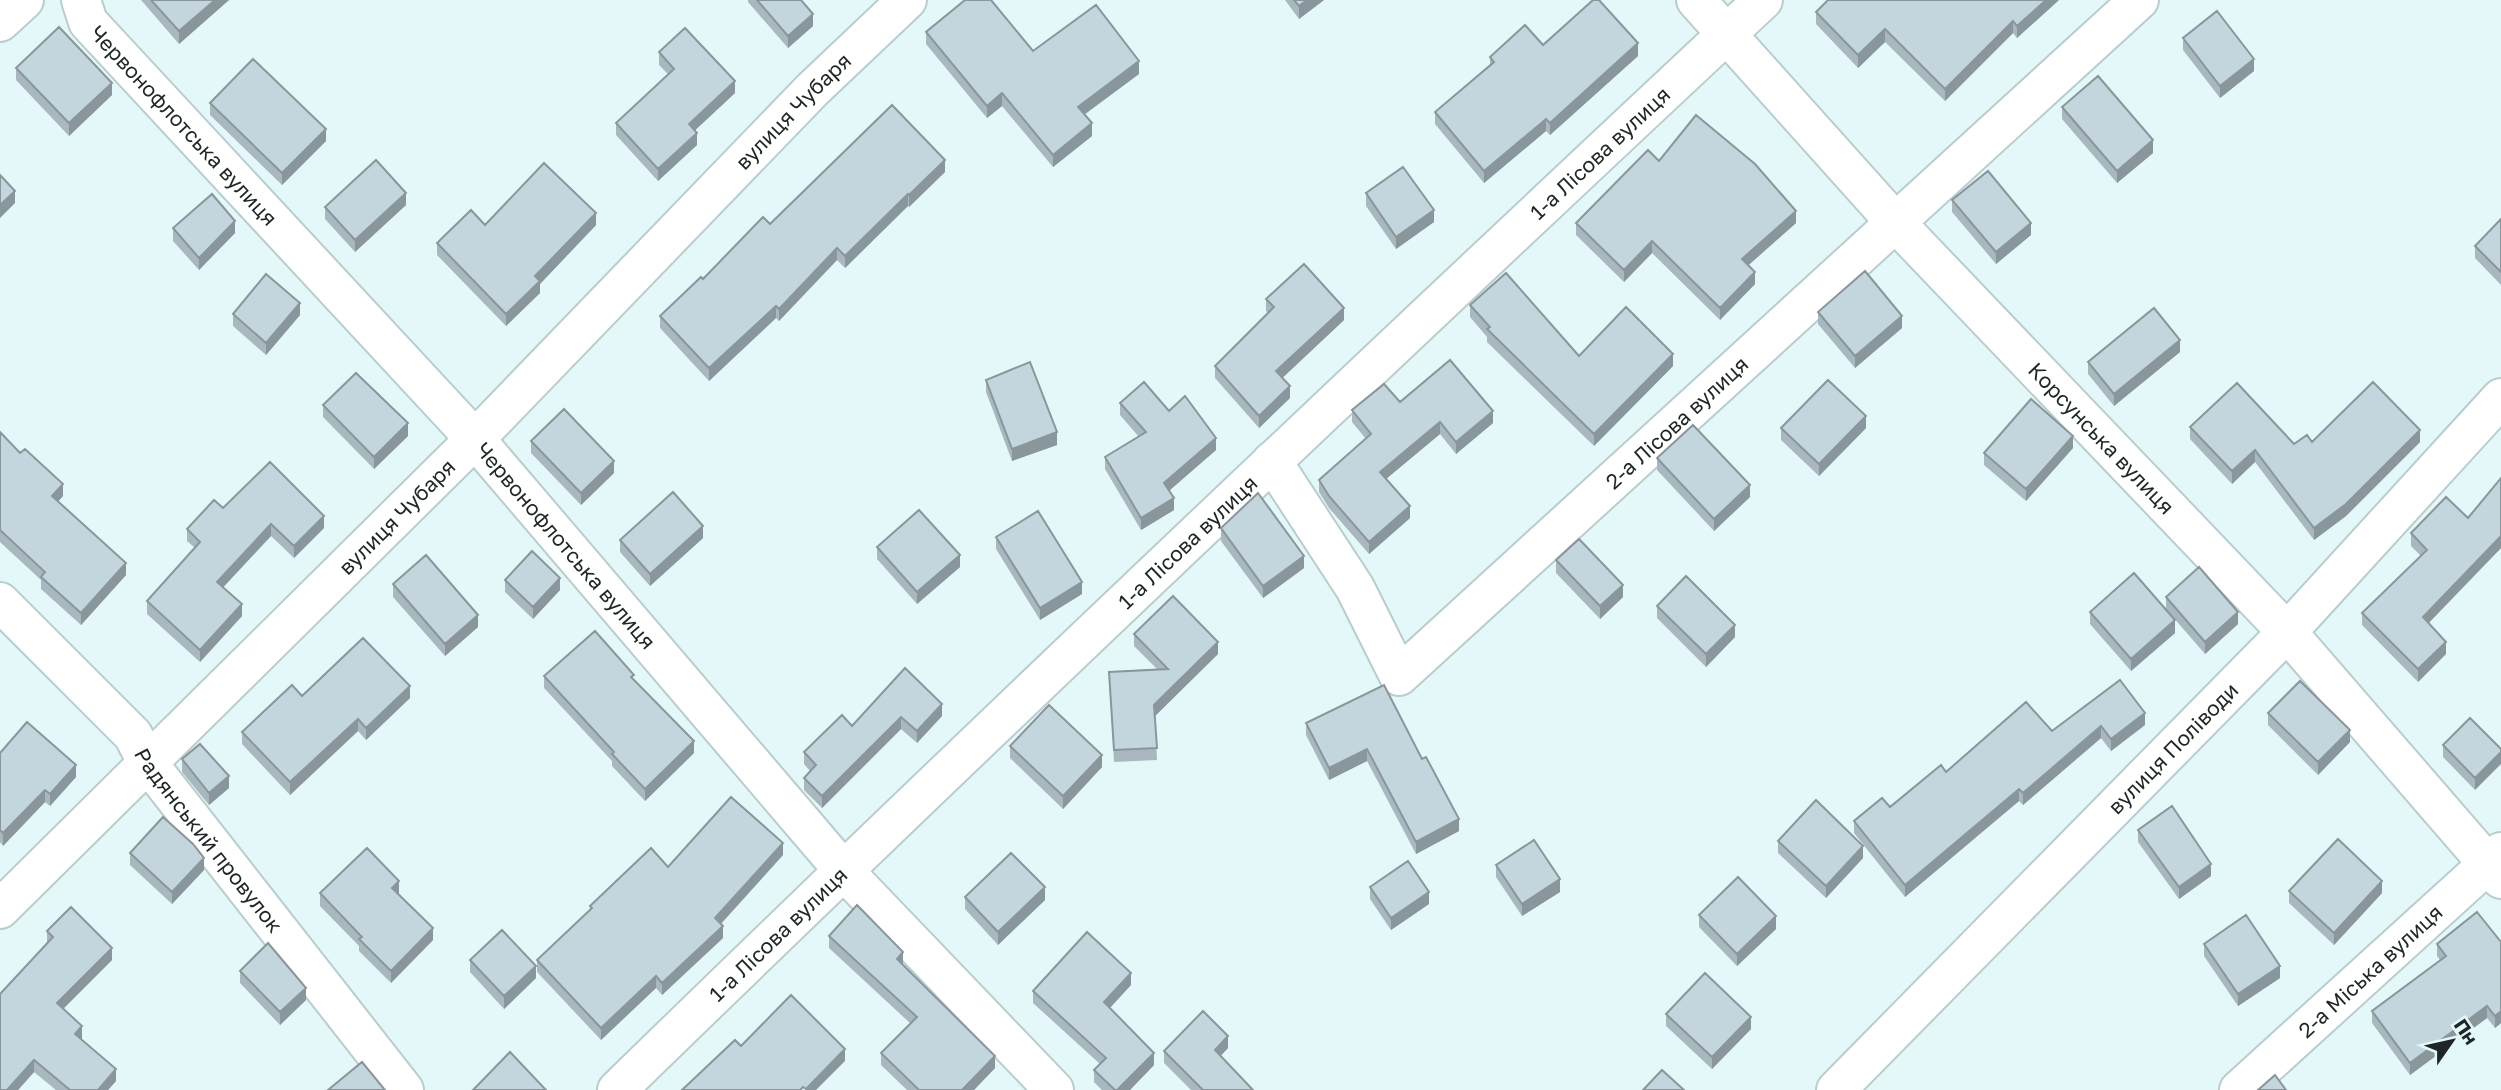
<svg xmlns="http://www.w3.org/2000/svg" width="2501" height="1090" font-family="'Golos Text',sans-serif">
<rect width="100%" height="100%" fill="#e4f8fa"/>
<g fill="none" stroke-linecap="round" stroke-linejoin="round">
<g stroke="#b9cdce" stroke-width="42">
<g id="minor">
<path id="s1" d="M81 0 88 22 475 439 843 870 1054 1090"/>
<path id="s2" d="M1696 0 1895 222 2287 632 2501 879"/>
<path d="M0 22 24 0"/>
<path id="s3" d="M1272 461 1355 588 1399 676 2139 0"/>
<path id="s4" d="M0 602 133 735 147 762 404 1090"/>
<path id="s5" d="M0 909 475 439 812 90 907 0"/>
<path id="s6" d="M617 1090C995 722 1378 360 1763 0"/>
<path id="s7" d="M1836 1090 2287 632 2501 398"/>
<path id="s8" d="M2239 1090 2501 852"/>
</g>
</g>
<use href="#minor" stroke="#fff" stroke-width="38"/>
</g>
<path fill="#a9b8be" d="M141 0H229L179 44Z
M748 0H801L813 26 788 48 748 2Z
M1285 0H1324L1299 19Z
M2059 0 2017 38 2013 33 1945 101 1885 42 1858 68 1816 24V12Z
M926 32 1033 51 1139 74 1084 115 1092 136 1053 167 1002 106 987 118 926 44Z
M2183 38 2254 71 2220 98 2183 50Z
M1543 45 1638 56 1550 135 1546 131 1484 183 1435 124V112L1490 65V57Z
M659 52 735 93 695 130 697 145 658 181 616 135V123L668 74 659 65Z
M16 68 112 95 69 136 16 80Z
M210 103 326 141 282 185 210 115Z
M2062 107 2153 153 2117 183 2062 119Z
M1659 161 1796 223 1748 265 1755 284 1720 320 1652 253 1624 282 1576 235V223Z
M945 172 909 207 908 206 845 268 837 260 779 321 776 318 709 381 660 328V316L770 224Z
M1366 193 1434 222 1396 249 1366 206Z
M1952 200 2031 235 1996 264 1952 212Z
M406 205 355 252 325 219V207Z
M2501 219V285L2475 258V246Z
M485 225H596L540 284V293L506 326 437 255V243Z
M173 228 235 233 199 270 173 241Z
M1266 299 1344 320 1282 378 1290 398 1259 428 1215 378V366L1268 313 1266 311Z
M1470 305 1579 356 1673 366 1594 446 1487 342V337L1470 317Z
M1818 312 1902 328 1855 368 1818 324Z
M233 314 300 315 266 355 233 326Z
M2180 352 2114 406 2088 374V362Z
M986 380 1057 445 1012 461 986 392Z
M1400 402 1493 423 1456 454 1440 434 1386 479 1410 518 1369 554 1329 508 1319 492V480L1366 439 1352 422V410Z
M1120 403 1169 411 1216 450 1169 491 1174 510 1141 530 1105 469V457L1139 437 1120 415Z
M323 405 408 436 374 469 323 417Z
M2190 427 2294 444 2312 442H2420L2346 516 2314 540 2255 462 2232 484 2190 439Z
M1781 428H1866L1819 476 1781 440Z
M0 432 63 496 58 501 126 575 81 625 41 589V580L0 542Z
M531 441 614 473 581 505 531 453Z
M2073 448 2026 501 1984 465V453Z
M1657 458 1750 497 1714 531 1657 470Z
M223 508 324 528 294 558 271 536 223 587 242 616 200 662 147 614V601L195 548 187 541V529Z
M1221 528 1304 568 1263 598 1221 541Z
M2411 533 2501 548 2428 623 2446 654 2418 682 2362 625V613L2421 556 2411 546Z
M996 537 1082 594 1040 620 996 549Z
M703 538 650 586 620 552V540Z
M877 547 960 567 917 604 877 559Z
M1556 560 1623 597 1600 619 1556 573Z
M505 580 560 590 533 619 505 592Z
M393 584 478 627 445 656 393 597Z
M2166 597 2238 624 2205 654 2166 609Z
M1657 606 1735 637 1706 667 1657 618Z
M2090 612 2175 633 2131 671 2090 624Z
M1134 634 1218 654 1155 716 1157 760 1114 762 1109 672 1157 669 1134 646Z
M905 668 942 716 917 743 901 729 822 808 804 790V778L810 771 804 764V752L852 726Z
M544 676 634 680 694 753 645 801 612 766V761L544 688Z
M2120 680 2145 725 2111 751 2101 738 2023 805 2019 801 1905 897 1854 833V821L1890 807 1946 772 2052 731Z
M1384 685 1459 831 1416 854 1367 761 1329 780 1306 735V723Z
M302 696 410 698 366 740 358 731 290 795 242 744V732Z
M2268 713 2350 742 2318 775 2268 725Z
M2443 745 2501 749 2475 790 2443 757Z
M1010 746 1102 767 1063 809 1010 758Z
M0 753 76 777 50 806 45 802 3 846 0 842Z
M182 759 229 788 209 805 182 772Z
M2138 830 2211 876 2179 899 2138 842Z
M1778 841 1863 858 1826 898 1778 853Z
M130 853 204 870 172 904 130 865Z
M783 855 721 924 723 938 662 995 656 988 601 1040 537 972V960L590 910V906L668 867Z
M1496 865 1560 892 1522 916 1496 877Z
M1370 887 1429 904 1391 930 1370 899Z
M2289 891 2382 893 2334 945 2289 903Z
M320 893H399L398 894 433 940 391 983 359 951V946L320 906Z
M965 897 1045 900 998 945 965 909Z
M1699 915 1776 929 1737 966 1699 927Z
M47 931 112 960 63 1009 82 1038 81 1039 116 1081 108 1090H56L34 1072 18 1090 47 943Z
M829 936 903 964 995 1068 974 1090H907L881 1065V1053L910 1023 829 948Z
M2501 942V1023L2495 1028 2487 1018 2410 1075 2372 1023V1011L2440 960 2437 956V944Z
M2204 944 2280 978 2238 1006 2204 956Z
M470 960 536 978 504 1009 470 972Z
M240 971 306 1000 280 1025 240 983Z
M1131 985 1110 1008 1154 1065 1130 1090H1102L1094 1082V1070L1100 1064 1033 1003V991Z
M1666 1014 1751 1029 1712 1069 1666 1026Z
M1228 1048 1220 1056 1253 1090H1191L1164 1063V1051Z"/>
<path fill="#89969b" d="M215 0H229L179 44V31Z
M1307 0H1324L1299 19V6Z
M2046 0H2059L2017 38V26Z
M813 14V26L788 48V36Z
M2013 21V33L1945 101V89Z
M1885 29V42L1858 68V55Z
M1638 43V56L1550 135V123Z
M2254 59V71L2220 98V86Z
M1139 61V74L1078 119V107Z
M735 81V93L689 136V124Z
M112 83V95L69 136V123Z
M1002 93V106L987 118V106Z
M1546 119V131L1484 183V171Z
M1092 123V136L1053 167V155Z
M326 129V141L282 185V173Z
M697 133V145L658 181V169Z
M2153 140V153L2117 183V171Z
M945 160V172L909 207V195Z
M15 191V203L0 218V205Z
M406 193V205L355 252V240Z
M908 194V206L845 268V256Z
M1434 210V222L1396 249V237Z
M1796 211V223L1742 271V259Z
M596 213V225L540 284V293L506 326V314L535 276Z
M235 221V233L199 270V258Z
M2031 223V235L1996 264V252Z
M1652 241V253L1624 282V270Z
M837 248V260L779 321V309Z
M1755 272V284L1720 320V308Z
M300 303V315L266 355V343Z
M776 306V318L709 381V368Z
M1344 308V320L1276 384V371Z
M1902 316V328L1855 368V356Z
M2180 340V352L2114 406V394Z
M1673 354V366L1594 446V434Z
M1290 386V398L1259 428V416Z
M1493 411V423L1456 454V442Z
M1866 416V428L1819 476V464Z
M1440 422V434L1380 484V472Z
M408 423V436L374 469V457Z
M2420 430V442L2346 516 2314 540V528Z
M1057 432V445L1012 461V449Z
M2073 436V448L2026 501V489Z
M1216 438V450L1164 495V483Z
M2255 450V462L2232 484V471Z
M614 461V473L581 505V493Z
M63 484V496L52 508V496Z
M1750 485V497L1714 531V519Z
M1174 498V510L1141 530V518Z
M1410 506V518L1369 554V542Z
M324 516V528L294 558V546Z
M271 524V536L217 594V582Z
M703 526V538L650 586V574Z
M2501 536V548L2423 629V617Z
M960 555V567L917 604V592Z
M1304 556V568L1263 598V586Z
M126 563V575L81 625V613Z
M560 578V590L533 619V607Z
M1082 582V594L1040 620V608Z
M1623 585V597L1600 619V606Z
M242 604V616L200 662V650Z
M2238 612V624L2205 654V642Z
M478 615V627L445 656V644Z
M2175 620V633L2131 671V659Z
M1735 625V637L1706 667V654Z
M1218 642V654L1154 717V705Z
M2446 642V654L2418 682V669Z
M410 686V698L366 740V728Z
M942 704V716L917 743V731Z
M2145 713V725L2111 751V739Z
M901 717V729L822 808V796Z
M358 719V731L290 795V782Z
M2101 726V738L2023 805V793Z
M2350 730V742L2318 775V762Z
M694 741V753L645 801V789Z
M1367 749V761L1329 780V768Z
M2501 752V764L2475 790V778Z
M1102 755V767L1063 809V796Z
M76 765V777L50 806V794Z
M229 776V788L209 805V793Z
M2019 789V801L1905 897V885Z
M45 790V802L3 846V833Z
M1459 819V831L1416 854V842Z
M783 843V855L715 930V918Z
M1863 846V858L1826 898V886Z
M204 858V870L172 904V892Z
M2211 864V876L2179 899V887Z
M1560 879V892L1522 916V904Z
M399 881V893L392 900V888Z
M2382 881V893L2334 945V933Z
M1045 887V900L998 945V932Z
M1429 892V904L1391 930V918Z
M1776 916V929L1737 966V954Z
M723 926V938L662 995V983Z
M433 928V940L391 983V971Z
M112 948V960L57 1015V1003Z
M903 952V964L897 971V959Z
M536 966V978L504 1009V996Z
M2280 966V978L2238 1006V994Z
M1131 973V985L1104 1014V1002Z
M656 976V988L601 1040V1028Z
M306 988V1000L280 1025V1012Z
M2487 1006V1018L2410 1075V1063Z
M2501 1011V1023L2495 1028V1016Z
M1751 1017V1029L1712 1069V1057Z
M82 1026V1038L75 1046V1034Z
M1228 1036V1048L1215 1062V1050Z
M845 1049V1061L816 1090H806Z
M1154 1053V1065L1130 1090H1117Z
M995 1056V1068L974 1090H962Z
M34 1060V1072L18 1090H7Z
M116 1069V1081L108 1090H98Z"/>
<path fill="#c4d6dd" stroke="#89969b" stroke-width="2" d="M151 0H215L179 31Z
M757 0H801L813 14 788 36Z
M965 0H991L1033 51 1096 5 1139 61 1078 107 1092 123 1053 155 1002 93 987 106 926 32Z
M1294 0H1307L1299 6Z
M1593 0H1599L1638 43 1550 123 1546 119 1484 171 1435 112 1494 62 1490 57 1525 25 1543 45Z
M1828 0H2046L2017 26 2013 21 1945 89 1885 29 1858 55 1816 12Z
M2217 11 2254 59 2220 86 2183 38Z
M59 27 112 83 69 123 16 68Z
M685 28 735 81 689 124 697 133 658 169 616 123 674 69 659 52Z
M253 59 326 129 282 173 210 103Z
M2098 76 2153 140 2117 171 2062 107Z
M892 105 945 160 909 195 908 194 845 256 837 248 779 309 776 306 709 368 660 316 701 277 703 279 763 217 770 224Z
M1696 115 1755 164 1796 211 1742 259 1755 272 1720 308 1652 241 1624 270 1576 223 1648 150 1659 161Z
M376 160 406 193 355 240 325 207Z
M544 163 596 213 535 276 540 281 506 314 437 243 471 210 485 225Z
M1403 167 1434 210 1396 237 1366 193Z
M1988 171 2031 223 1996 252 1952 200Z
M0 175 15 191 0 205Z
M212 194 235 221 199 258 173 228Z
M2501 219V272L2475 246Z
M1304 264 1344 308 1276 371 1290 386 1259 416 1215 366 1274 307 1266 299Z
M1865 271 1902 316 1855 356 1818 312Z
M1506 273 1579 356 1626 307 1673 354 1594 434 1487 329 1490 327 1470 305Z
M266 274 300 303 266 343 233 314Z
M2154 308 2180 340 2114 394 2088 362Z
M1450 360 1493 411 1456 442 1440 422 1380 472 1410 506 1369 542 1329 496 1319 480 1371 434 1352 410 1384 384 1400 402Z
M1030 362 1057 432 1012 449 986 380Z
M356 373 408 423 374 457 323 405Z
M1828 380 1866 416 1819 464 1781 428Z
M1144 382 1169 411 1185 396 1216 438 1164 483 1174 498 1141 518 1105 457 1146 432 1120 403Z
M2373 382 2420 430 2346 504 2314 528 2255 450 2232 471 2190 427 2237 383 2294 444 2307 435 2312 442Z
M2031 399 2073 436 2026 489 1984 453Z
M564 409 614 461 581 493 531 441Z
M1693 425 1750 485 1714 519 1657 458Z
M0 432 20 453 25 449 63 484 52 496 126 563 81 613 41 577 45 572 0 530Z
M270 462 324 516 294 546 271 524 217 582 242 604 200 650 147 601 200 542 187 529 214 500 223 508Z
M2501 478V536L2423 617 2446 642 2418 669 2362 613 2427 550 2411 533 2446 497 2468 518Z
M673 492 703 526 650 574 620 540Z
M1258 493 1304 556 1263 586 1221 528Z
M919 510 960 555 917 592 877 547Z
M1038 511 1082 582 1040 608 996 537Z
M1579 539 1623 585 1600 606 1556 560Z
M532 551 560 578 533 607 505 580Z
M426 555 478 615 445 644 393 584Z
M2199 567 2238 612 2205 642 2166 597Z
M2134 573 2175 620 2131 659 2090 612Z
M1686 576 1735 625 1706 654 1657 606Z
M1173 596 1218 642 1154 705 1157 748 1114 750 1109 672 1168 669 1134 634Z
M595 631 634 675 631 677 694 741 645 789 612 754 614 752 544 676Z
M363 638 410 686 366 728 358 719 290 782 242 732 292 685 302 696Z
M905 668 942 704 917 731 901 717 822 796 804 778 816 765 804 752 842 715 852 726Z
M2120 680 2145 713 2111 739 2101 726 2023 793 2019 789 1905 885 1854 821 1882 798 1890 807 1941 765 1946 772 2026 702 2052 731Z
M2300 681 2350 730 2318 762 2268 713Z
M1384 685 1422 759 1426 757 1459 819 1416 842 1367 749 1329 768 1306 723Z
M1049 705 1102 755 1063 796 1010 746Z
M2470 718 2501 749V752L2475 778 2443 745Z
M27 722 76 765 50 794 45 790 3 833 0 830V753Z
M200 744 229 776 209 793 182 759Z
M731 797 783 843 715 918 723 926 662 983 656 976 601 1028 537 960 592 908 590 906 651 848 668 867Z
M1816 800 1863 846 1826 886 1778 841Z
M2172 806 2211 864 2179 887 2138 830Z
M163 817 193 844 204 858 172 892 130 853Z
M2338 839 2382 881 2334 933 2289 891Z
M1534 840 1560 879 1522 904 1496 865Z
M367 848 399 881 392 888 433 928 391 971 359 939 362 937 320 893Z
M1011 853 1045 887 998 932 965 897Z
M1408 861 1429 892 1391 918 1370 887Z
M1738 877 1776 916 1737 954 1699 915Z
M857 905 903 952 897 959 995 1056 962 1090H919L881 1053 917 1017 829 936Z
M71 907 112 948 57 1003 82 1026 75 1034 116 1069 98 1090H70L34 1060 7 1090H0V994L53 937 47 931Z
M2477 912 2501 942V1011L2495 1016 2487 1006 2410 1063 2372 1011 2446 956 2437 944Z
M2246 915 2280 966 2238 994 2204 944Z
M502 930 536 966 504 996 470 960Z
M1087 932 1131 973 1104 1002 1154 1053 1117 1090H1115L1094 1070 1106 1058 1033 991Z
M268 943 306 988 280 1012 240 971Z
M1705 973 1751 1017 1712 1057 1666 1014Z
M791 995 845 1049 806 1089 803 1087 800 1090H682L735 1040 741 1046Z
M1203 1011 1228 1036 1215 1050 1253 1090H1203L1164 1051Z
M510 1052 546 1090H473Z
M362 1062 385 1090H328Z
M1662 1070 1684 1090H1643Z
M2275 1075 2286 1090H2258Z"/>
<g text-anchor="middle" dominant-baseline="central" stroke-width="5" stroke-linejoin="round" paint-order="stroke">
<g font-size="21" fill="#1f2627" stroke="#e4f8fa">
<text stroke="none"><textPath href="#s5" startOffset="1125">вулиця Чубаря</textPath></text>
<text stroke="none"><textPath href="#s1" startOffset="164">Червонофлотська вулиця</textPath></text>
<text stroke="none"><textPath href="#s6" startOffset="1358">1-а Лісова вулиця</textPath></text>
<text stroke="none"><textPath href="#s3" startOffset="626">2-а Лісова вулиця</textPath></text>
<text stroke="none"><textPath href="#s2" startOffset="597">Корсунська вулиця</textPath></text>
<text stroke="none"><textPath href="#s5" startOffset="558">вулиця Чубаря</textPath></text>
<text stroke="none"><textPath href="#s6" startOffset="791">1-а Лісова вулиця</textPath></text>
<text stroke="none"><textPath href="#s1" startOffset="732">Червонофлотська вулиця</textPath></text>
<text stroke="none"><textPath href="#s7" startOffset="480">вулиця Поліводи</textPath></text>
<text stroke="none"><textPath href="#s4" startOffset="318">Радянський провулок</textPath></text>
<text stroke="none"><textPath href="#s6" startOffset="224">1-а Лісова вулиця</textPath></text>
<text stroke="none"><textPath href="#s8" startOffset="177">2-а Міська вулиця</textPath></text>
</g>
</g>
<g transform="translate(2452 1041) rotate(56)" stroke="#e4f8fa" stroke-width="5" paint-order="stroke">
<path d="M0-5L12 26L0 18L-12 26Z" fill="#1f2627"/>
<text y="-10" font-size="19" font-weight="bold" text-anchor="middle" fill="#1f2627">Пн</text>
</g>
</svg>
